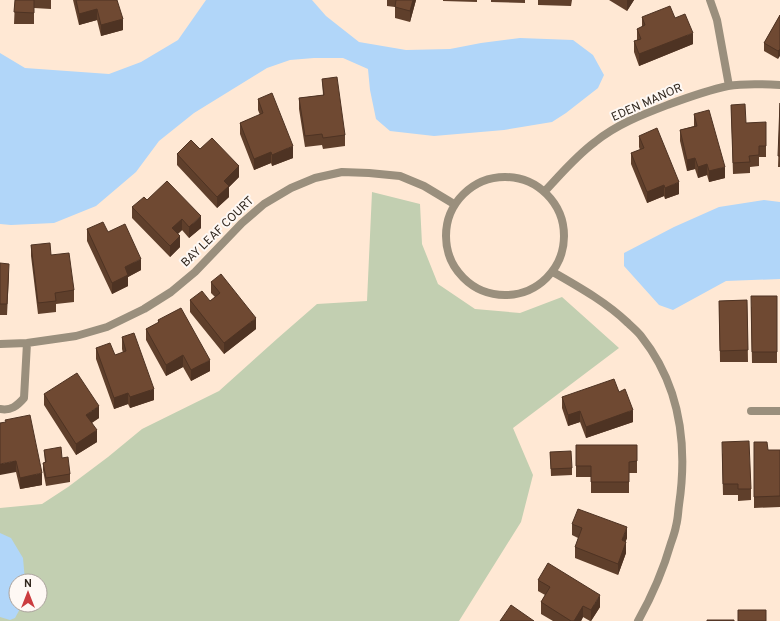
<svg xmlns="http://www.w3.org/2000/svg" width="780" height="621" font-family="Overpass,sans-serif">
<rect width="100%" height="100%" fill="#ffe8d4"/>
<path fill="#c2cfb1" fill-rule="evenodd" d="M372 192 420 204 422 244 438 284 475 309 520 313 562 297 619 348 513 428 533 475 521 522 459 621H0V508L42 504 68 487 108 457 142 429 219 391 278 338 317 304 367 301ZM16 581H40V605H16Z"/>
<path fill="#b1d6f9" d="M206 0H312L326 16 359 42 406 50 450 49 481 43 520 38 573 40 593 55 604 75 598 88 566 113 552 122 504 130 434 136 390 131 376 119 370 90 368 69 343 58H314L290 60 267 68 194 113 159 141 136 172 96 206 54 223 11 225 0 224V53L25 68 109 74 141 62 178 40Z
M764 200 780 202V279L726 281 673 310 659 305 624 266V253L674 227 719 207Z
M0 533 11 538 23 558 25 581H16V605H22L15 618 10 620 0 617Z"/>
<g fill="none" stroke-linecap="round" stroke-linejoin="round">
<path stroke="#9a8f7d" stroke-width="8" d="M710 0 717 20 729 86
M446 236a59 59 0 1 1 118 0a59 59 0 1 1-118 0Z
M545 191C561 174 576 156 595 142 617 124 644 114 670 104 689 97 709 90 728 86 745 83 763 84 780 85
M553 272C579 287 606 302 628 323 632 327 637 331 641 336 680 385 688 444 679 505 678 512 678 519 676 526 675 532 673 537 671 543 663 571 652 596 638 621
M0 344 27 343 76 336 107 327 144 309 171 292 195 272 242 223 264 204 291 188 315 178 342 172 369 173 400 176 424 186 454 204
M0 409C11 411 17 406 24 398L27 343
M751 411H780"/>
</g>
<path fill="#5f3f2b" d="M15 0H51V9L34 8V24H14Z
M73 0H117L123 30 101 36 97 20 79 25Z
M387 0H416L410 22 395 18V7L387 6Z
M443 0H477V2L443 1Z
M491 0H525V3L491 2Z
M538 0H572L571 6 538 5Z
M609 0H634L627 11Z
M780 15 778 59 764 51V43Z
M642 17 675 18 693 44 639 66 634 52V41L637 40V29L642 27Z
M322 79 345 135V146L323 149 322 145 305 147 299 109V98L323 95Z
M258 99 293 158 272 166 271 163 254 170 240 134V123L260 115 258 110Z
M780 103V167H778Z
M731 105 746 123 766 146V157H759V166L750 167V173L733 174Z
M694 114 725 178 709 182 707 175 698 178 695 169 687 171 680 141V130L694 126Z
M639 136 679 194 665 199 664 196 647 203 631 164V153L640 150 639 147Z
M200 149 239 177 229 187V197L217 208 177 165V154Z
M147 200 201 228 189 238 182 230 178 234 180 247 170 257 132 218V207Z
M87 229 108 232 141 270 128 277V286L112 294 87 241Z
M31 245 51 255 74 290V302L56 304V312L38 314 31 256Z
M0 263 9 275 7 315H0Z
M211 282 256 329 224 354 190 312V300L210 301 215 297 211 293Z
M777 296V363H752L751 307Z
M747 300 748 362H720L719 301Z
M158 320 210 371 191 381 183 367 166 376 146 340V329L158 323Z
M122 337 154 400 130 408 128 404 114 409 96 359V348L115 355 123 353 122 349Z
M619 392 633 422 586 438 580 422 568 426 562 408V397Z
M44 394 99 418 92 423 97 442 76 455 44 405Z
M0 423 42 485 20 489 16 472Z
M754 442 768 450H780V507L754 508Z
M576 445H637V473H629V493H591V477H576Z
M44 450 62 458 70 474V482L46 486 43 470V463H45Z
M550 452 572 468V475L551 476Z
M722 453 751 489V500L738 501V495H723Z
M572 524 627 538 625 542 626 553 618 575 575 558V547L578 538 572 535Z
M538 580 600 607 591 621H590L583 617 581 621H553L541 614V602L545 595 538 591Z"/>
<path fill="#4e3323" d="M413 0H416L410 22V11Z
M627 0H634L627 11Z
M97 9V20L79 25V14Z
M123 19V30L101 36V25Z
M693 33V44L639 66V54Z
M780 49V56L778 59V51Z
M293 146V158L272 166V155Z
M271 152V163L254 170V159Z
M695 158V169L687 171V160Z
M707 164V175L698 178V167Z
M239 166V177L229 187V197L217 208V197L224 181Z
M725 167V178L709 182V171Z
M679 182V194L665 199V188Z
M664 185V196L647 203V192Z
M201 216V228L189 238V227Z
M182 219V230L172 239V228Z
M180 236V247L170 257V246Z
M141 259V270L128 277V286L112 294V283L125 267Z
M256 318V329L224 354V343Z
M183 355V367L166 376V365Z
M210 360V371L191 381V370Z
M154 389V400L130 408V397Z
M128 393V404L114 409V398Z
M99 406V418L86 426V415Z
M633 410V422L586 438V427Z
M580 411V422L568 426V415Z
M97 430V442L76 455V444Z
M16 461V472L0 475V464Z
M42 473V485L20 489V478Z
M627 527V538L622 552V540Z
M626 542V553L618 575V564Z
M600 595V607L591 621V610Z
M583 606V617L581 621H574Z"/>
<path fill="#6f4932" stroke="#4e3323" d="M15 0H34V13L14 12Z
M76 0H117L123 19 101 25 97 9 79 14Z
M396 0H413L410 11 395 7Z
M670 6 675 18 685 14 693 33 639 54 634 41 641 39 637 29 645 25 642 17Z
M780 15V49L778 51 764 43Z
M337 77 345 135 323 138 322 134 305 136 299 98 324 95 322 79Z
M272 93 293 146 272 155 271 152 254 159 240 123 263 113 258 99Z
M780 103V156H778Z
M745 104 746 123 766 122V146H759V155L749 156 750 162 733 163 731 105Z
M709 110 725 167 709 171 707 164 698 167 695 158 687 160 680 130 697 126 694 114Z
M657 128 679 182 665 188 664 185 647 192 631 153 644 148 639 136Z
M212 138 239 166 224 181 229 186 217 197 177 154 191 140 200 149Z
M167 181 201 216 189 227 182 219 172 228 180 236 170 246 132 207 144 197 147 200Z
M103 222 108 232 125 224 141 259 125 267 128 275 112 283 87 229Z
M50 243 51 255 69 253 74 290 55 293 56 301 38 303 31 245Z
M0 263 9 264 7 304H0Z
M221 274 256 318 224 343 190 300 202 291 210 301 220 293 211 282Z
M751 296H777V352H752Z
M747 300 748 350 720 351 719 301Z
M181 308 210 360 191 370 183 355 166 365 146 329 159 322 158 320Z
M134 333 154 389 130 397 128 393 114 398 96 348 110 343 115 355 126 351 122 337Z
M77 373 99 406 86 415 97 430 76 444 44 394Z
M614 379 619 392 625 389 633 410 586 427 580 411 568 415 562 397Z
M30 415 42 473 20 478 16 461 0 464V423L6 422 5 420Z
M749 441 751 489H738V484H723L722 442Z
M754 442H767L768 450H780V496L754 497Z
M576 445H637V461L629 462V482H591V466H576Z
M61 447 62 458 68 457 70 474 46 478 43 463 46 462 44 450Z
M571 451 572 468 551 469 550 452Z
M578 509 627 527 622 540 626 542 618 564 575 547 582 528 572 524Z
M548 563 600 595 591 610 583 606 574 621H571L541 602 550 587 538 580Z
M511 605 534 621H500Z
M738 610H766V621H738Z
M707 620H734V621H707Z"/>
<g text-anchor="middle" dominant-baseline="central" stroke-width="4" stroke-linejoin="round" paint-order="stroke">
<g font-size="12" fill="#31271e" stroke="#fef8f4">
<text transform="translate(647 103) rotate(-24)">EDEN MANOR</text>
<text transform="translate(218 232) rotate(-44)">BAY LEAF COURT</text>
</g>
</g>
<g transform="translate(28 593)"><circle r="19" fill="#fef8f4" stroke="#aca49e"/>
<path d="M0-3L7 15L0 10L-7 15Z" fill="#cb3c3f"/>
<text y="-6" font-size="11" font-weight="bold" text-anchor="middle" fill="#31271e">N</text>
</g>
</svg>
